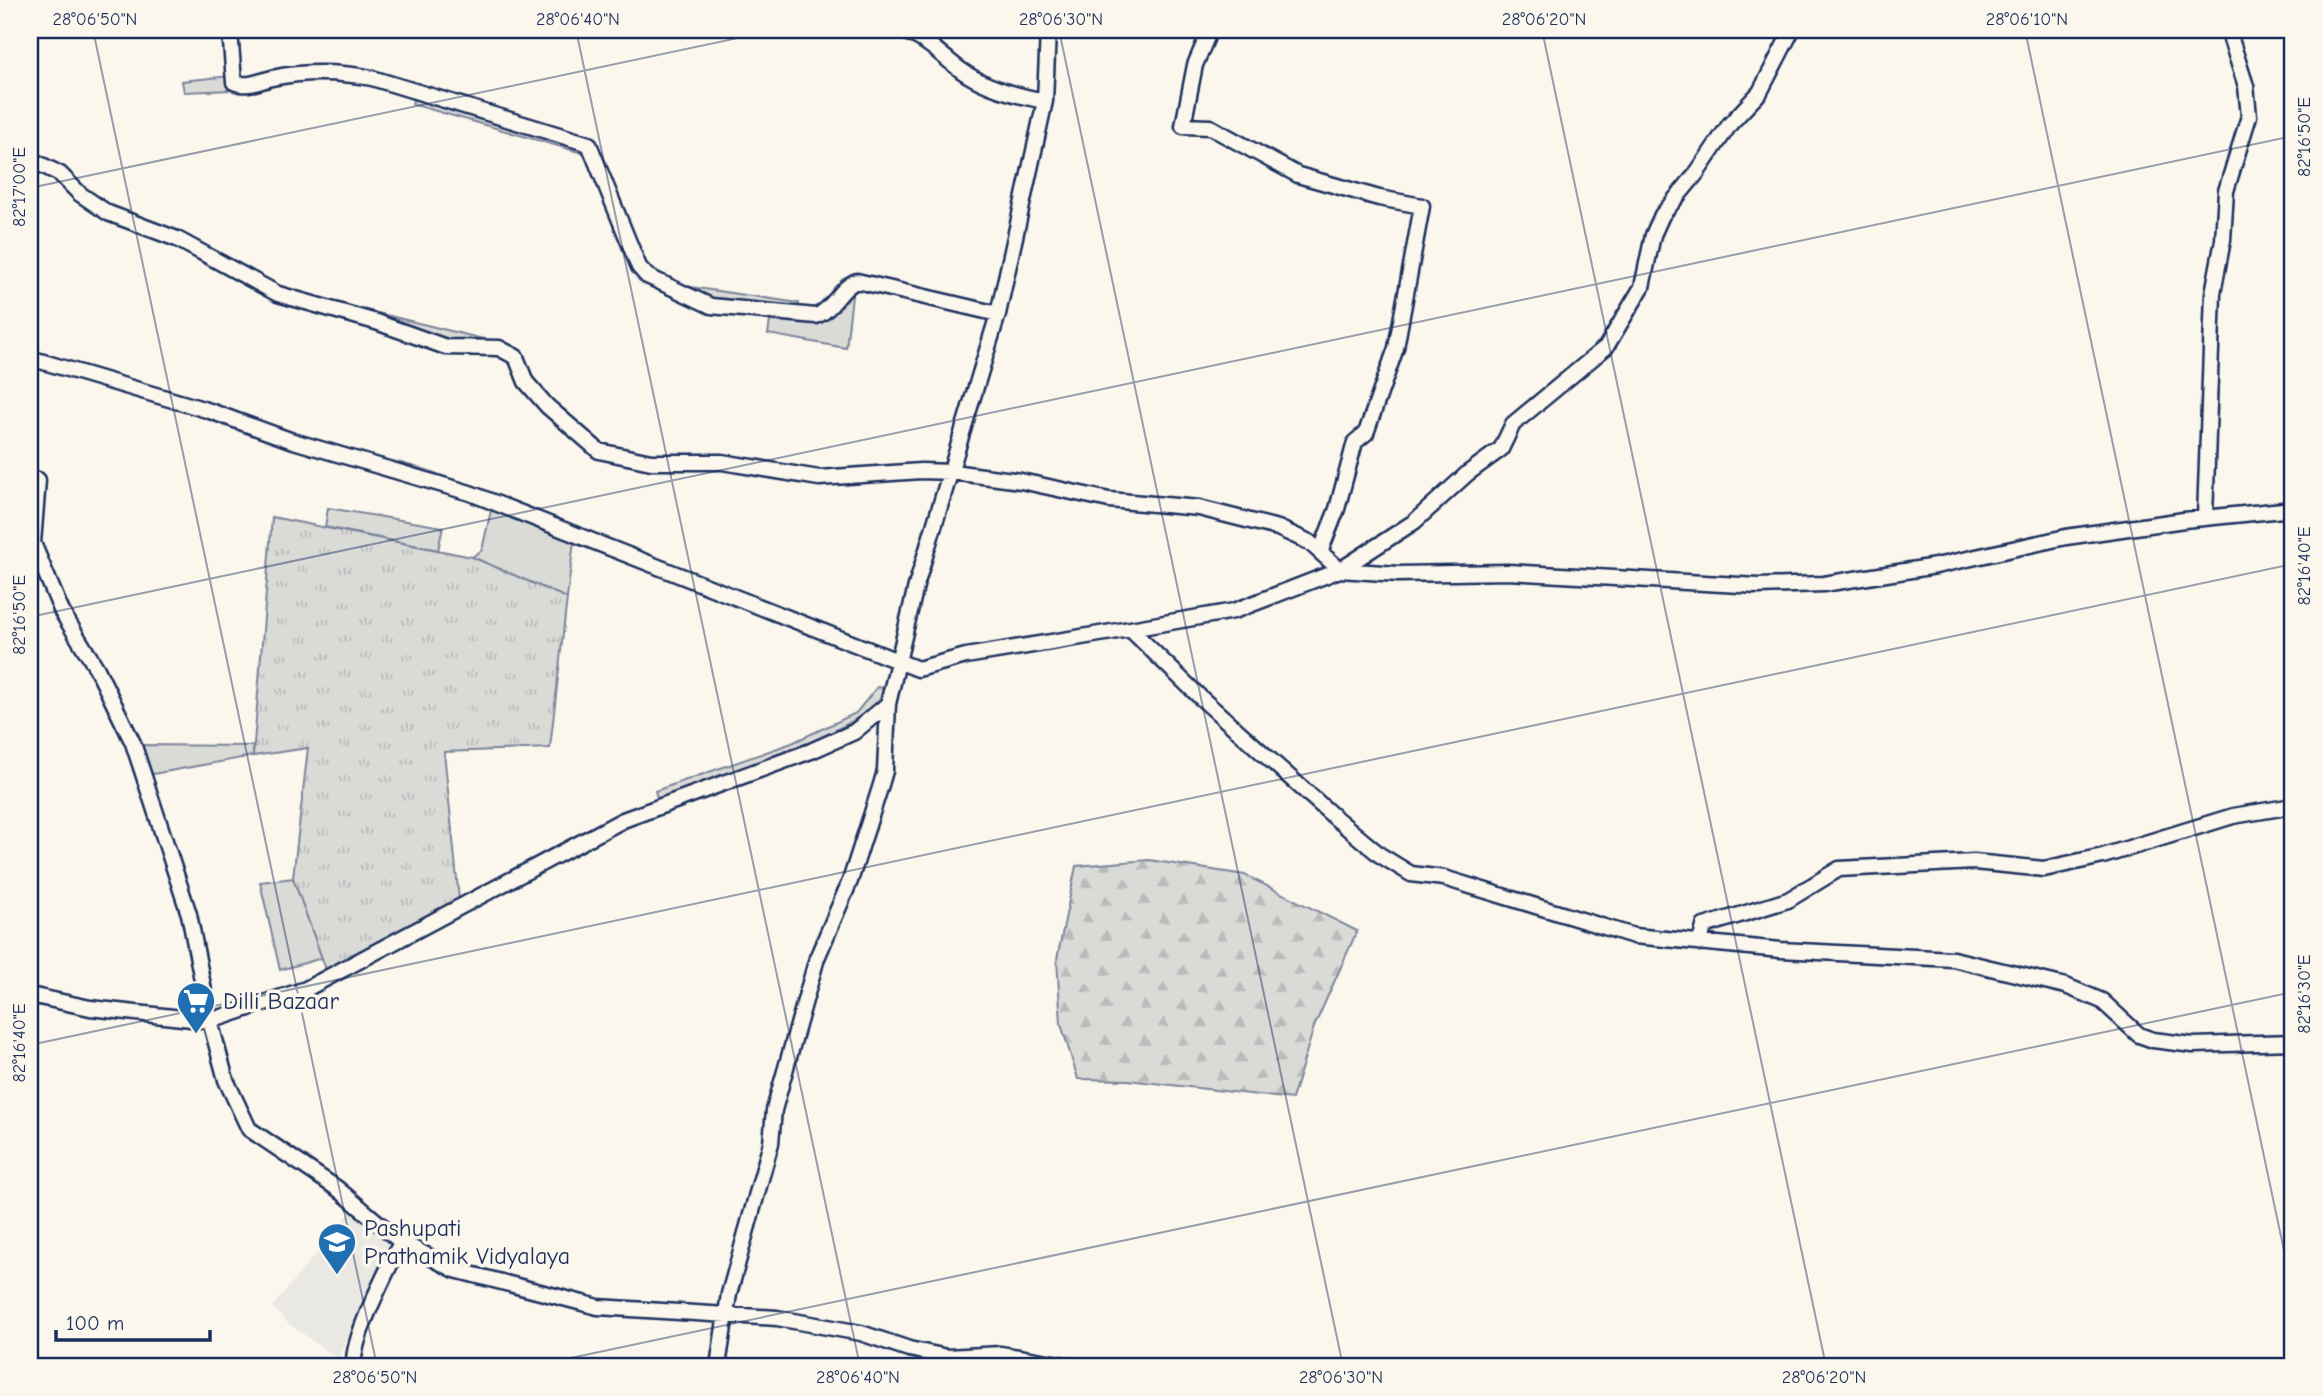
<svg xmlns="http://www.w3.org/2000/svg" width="2323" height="1396" font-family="'Comic Neue',sans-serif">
<defs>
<pattern id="forest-firs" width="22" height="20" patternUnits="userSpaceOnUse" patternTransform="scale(1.75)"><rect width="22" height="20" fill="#dadad7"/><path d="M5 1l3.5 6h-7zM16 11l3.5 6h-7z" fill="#babbbb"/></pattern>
<pattern id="park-tufts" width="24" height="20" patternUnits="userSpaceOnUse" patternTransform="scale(1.75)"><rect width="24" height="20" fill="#dadad7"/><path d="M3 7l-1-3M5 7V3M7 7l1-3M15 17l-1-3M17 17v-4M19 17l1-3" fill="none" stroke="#babbbb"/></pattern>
</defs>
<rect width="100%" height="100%" fill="#fbf7ec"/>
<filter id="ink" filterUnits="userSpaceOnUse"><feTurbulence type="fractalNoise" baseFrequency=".0143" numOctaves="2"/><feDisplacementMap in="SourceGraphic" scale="14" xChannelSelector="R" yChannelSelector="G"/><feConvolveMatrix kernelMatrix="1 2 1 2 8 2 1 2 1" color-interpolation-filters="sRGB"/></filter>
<g filter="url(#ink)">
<path fill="#eae8e2" d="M354 1208 382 1230 390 1245 338 1359 289 1324 272 1307Z"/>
<path fill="#dadad7" stroke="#7a849a" stroke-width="2" d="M230 76 233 90 184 92 182 81Z
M414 96 581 145 589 155 412 104Z
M670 284 799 303 798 309 711 303Z
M853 287 846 348 768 334 770 321 816 322Z
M289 291 483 339 504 345 441 339Z
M281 432 427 470 687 570 683 571Z
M492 506 574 541 567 598 472 557 482 550Z
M328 508 443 527 438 550 325 527Z
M877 687 887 689 886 700C818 748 734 770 658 802L655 791 792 743 856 713Z
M139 745 253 746V756L147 775Z
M293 878 322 958 280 970 260 882Z"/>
<path fill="url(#forest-firs)" stroke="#7a849a" stroke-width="2" d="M1149 860 1245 875 1357 931 1314 1027 1292 1099 1128 1080 1078 1079 1061 1024 1057 959 1076 866Z"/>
<path fill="url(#park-tufts)" stroke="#7a849a" stroke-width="2" d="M272 517 472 557 567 598 550 748 444 752 459 899 432 919 327 972 293 878 308 748 253 756Z"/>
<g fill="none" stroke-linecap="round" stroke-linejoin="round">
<g stroke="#1b2f5e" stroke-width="19">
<path id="minor" d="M230 30 234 82C246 88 260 81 272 78 305 71 339 72 372 78L589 144 639 267 647 276 711 306 816 316C833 310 840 287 857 281L998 314
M898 30C925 36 940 55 962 71 986 88 1018 96 1045 101
M1210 30 1195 65 1183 126 1210 127 1298 175 1379 198 1422 206 1396 348 1366 433 1355 442 1337 509 1320 552
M30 159 60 174 80 194 108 213 177 239 278 294 376 322 446 347 499 348 516 357 526 382 547 406 599 451 651 462H722L819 478 921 471 952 472 1021 481 1109 500 1199 508 1278 528 1309 542 1340 570 1398 574 1508 572 1758 586 1824 584 1936 566 2066 537 2184 520 2293 509
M30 358 210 411 290 440 470 493 918 669 966 656 1130 629 1200 697 1332 815 1380 855 1411 874 1444 878 1634 936 1781 950 1953 959 2066 986 2102 1001 2139 1035 2153 1040 2193 1045 2293 1042
M30 478 38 480 33 543 62 612 97 669 133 743 189 914 210 1021 306 989 623 820 811 751 854 732 888 704
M2205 517 2213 293 2223 240 2226 191 2249 116 2246 86 2228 30
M1130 629 1234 611 1340 570 1414 522 1468 473 1501 449 1513 424 1606 347 1642 287 1653 235 1662 215 1696 174 1730 124 1760 92 1792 30
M1700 943 1704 926 1788 900 1839 869 1974 862 2044 869 2103 856 2233 816 2293 806
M30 995 90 1008 210 1021 226 1080 249 1129 338 1189 401 1242C388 1270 351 1338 354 1366
M401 1242 455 1270 598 1307 777 1318 861 1333 909 1349 947 1357 1001 1354 1071 1366
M718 1366 729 1294 771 1143 774 1110 817 958 850 881 880 788 885 771 888 704 916 586 998 314 1045 101 1048 30"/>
</g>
<use href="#minor" stroke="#fbf7ec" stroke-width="14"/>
</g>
</g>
<path fill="none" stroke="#1b2f5e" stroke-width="2" stroke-opacity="0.45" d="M93 30 377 1366M576 30 860 1366M1059 30 1343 1366M1542 30 1826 1366M2025 30 2293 1293M30 188 776 30M30 617 2293 136M30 1045 2293 564M533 1366 2293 992"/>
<defs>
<g id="supermarket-pin" transform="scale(2.0125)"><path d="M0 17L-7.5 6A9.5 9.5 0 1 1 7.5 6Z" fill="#1f6fb2" stroke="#fbf7ec"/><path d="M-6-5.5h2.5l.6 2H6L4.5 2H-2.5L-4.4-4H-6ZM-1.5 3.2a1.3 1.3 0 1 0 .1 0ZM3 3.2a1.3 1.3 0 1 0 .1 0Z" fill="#fff"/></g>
<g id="school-pin" transform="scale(2.0125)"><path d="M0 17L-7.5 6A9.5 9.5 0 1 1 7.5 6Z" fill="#1f6fb2" stroke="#fbf7ec"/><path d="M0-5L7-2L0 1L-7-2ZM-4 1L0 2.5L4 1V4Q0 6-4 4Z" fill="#fff"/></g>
</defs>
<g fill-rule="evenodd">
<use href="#supermarket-pin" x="196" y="1001"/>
<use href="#school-pin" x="337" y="1242"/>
</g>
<g text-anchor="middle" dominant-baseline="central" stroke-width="7" stroke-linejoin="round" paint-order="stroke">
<g font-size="24" fill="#1b2f5e" stroke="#fbf7ec" text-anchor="start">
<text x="223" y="1001">Dilli Bazaar</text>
<text x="364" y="1228">Pashupati<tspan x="364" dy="28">Prathamik Vidyalaya</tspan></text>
</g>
</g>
<rect width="2323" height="1396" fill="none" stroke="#fbf7ec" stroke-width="77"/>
<path d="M56 1330v10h154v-10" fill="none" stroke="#1b2f5e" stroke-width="3.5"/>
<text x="66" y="1330" font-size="21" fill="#1b2f5e" stroke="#fbf7ec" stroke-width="5" paint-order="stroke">100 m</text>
<rect x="38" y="38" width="2246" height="1320" fill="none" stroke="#1b2f5e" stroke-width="2.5"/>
<g font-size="18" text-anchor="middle" fill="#1b2f5e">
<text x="95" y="25">28°06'50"N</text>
<text x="578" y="25">28°06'40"N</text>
<text x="1061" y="25">28°06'30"N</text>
<text x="1544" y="25">28°06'20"N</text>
<text x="2027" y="25">28°06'10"N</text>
<text transform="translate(2304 137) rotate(-90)" y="6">82°16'50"E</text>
<text transform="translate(19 187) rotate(-90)" y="6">82°17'00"E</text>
<text transform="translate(2304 566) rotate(-90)" y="6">82°16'40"E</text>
<text transform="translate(19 615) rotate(-90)" y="6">82°16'50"E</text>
<text transform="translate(2304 994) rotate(-90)" y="6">82°16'30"E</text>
<text transform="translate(19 1043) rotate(-90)" y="6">82°16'40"E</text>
<text x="375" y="1383">28°06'50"N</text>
<text x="858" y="1383">28°06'40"N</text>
<text x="1341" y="1383">28°06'30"N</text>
<text x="1824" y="1383">28°06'20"N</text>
</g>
</svg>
